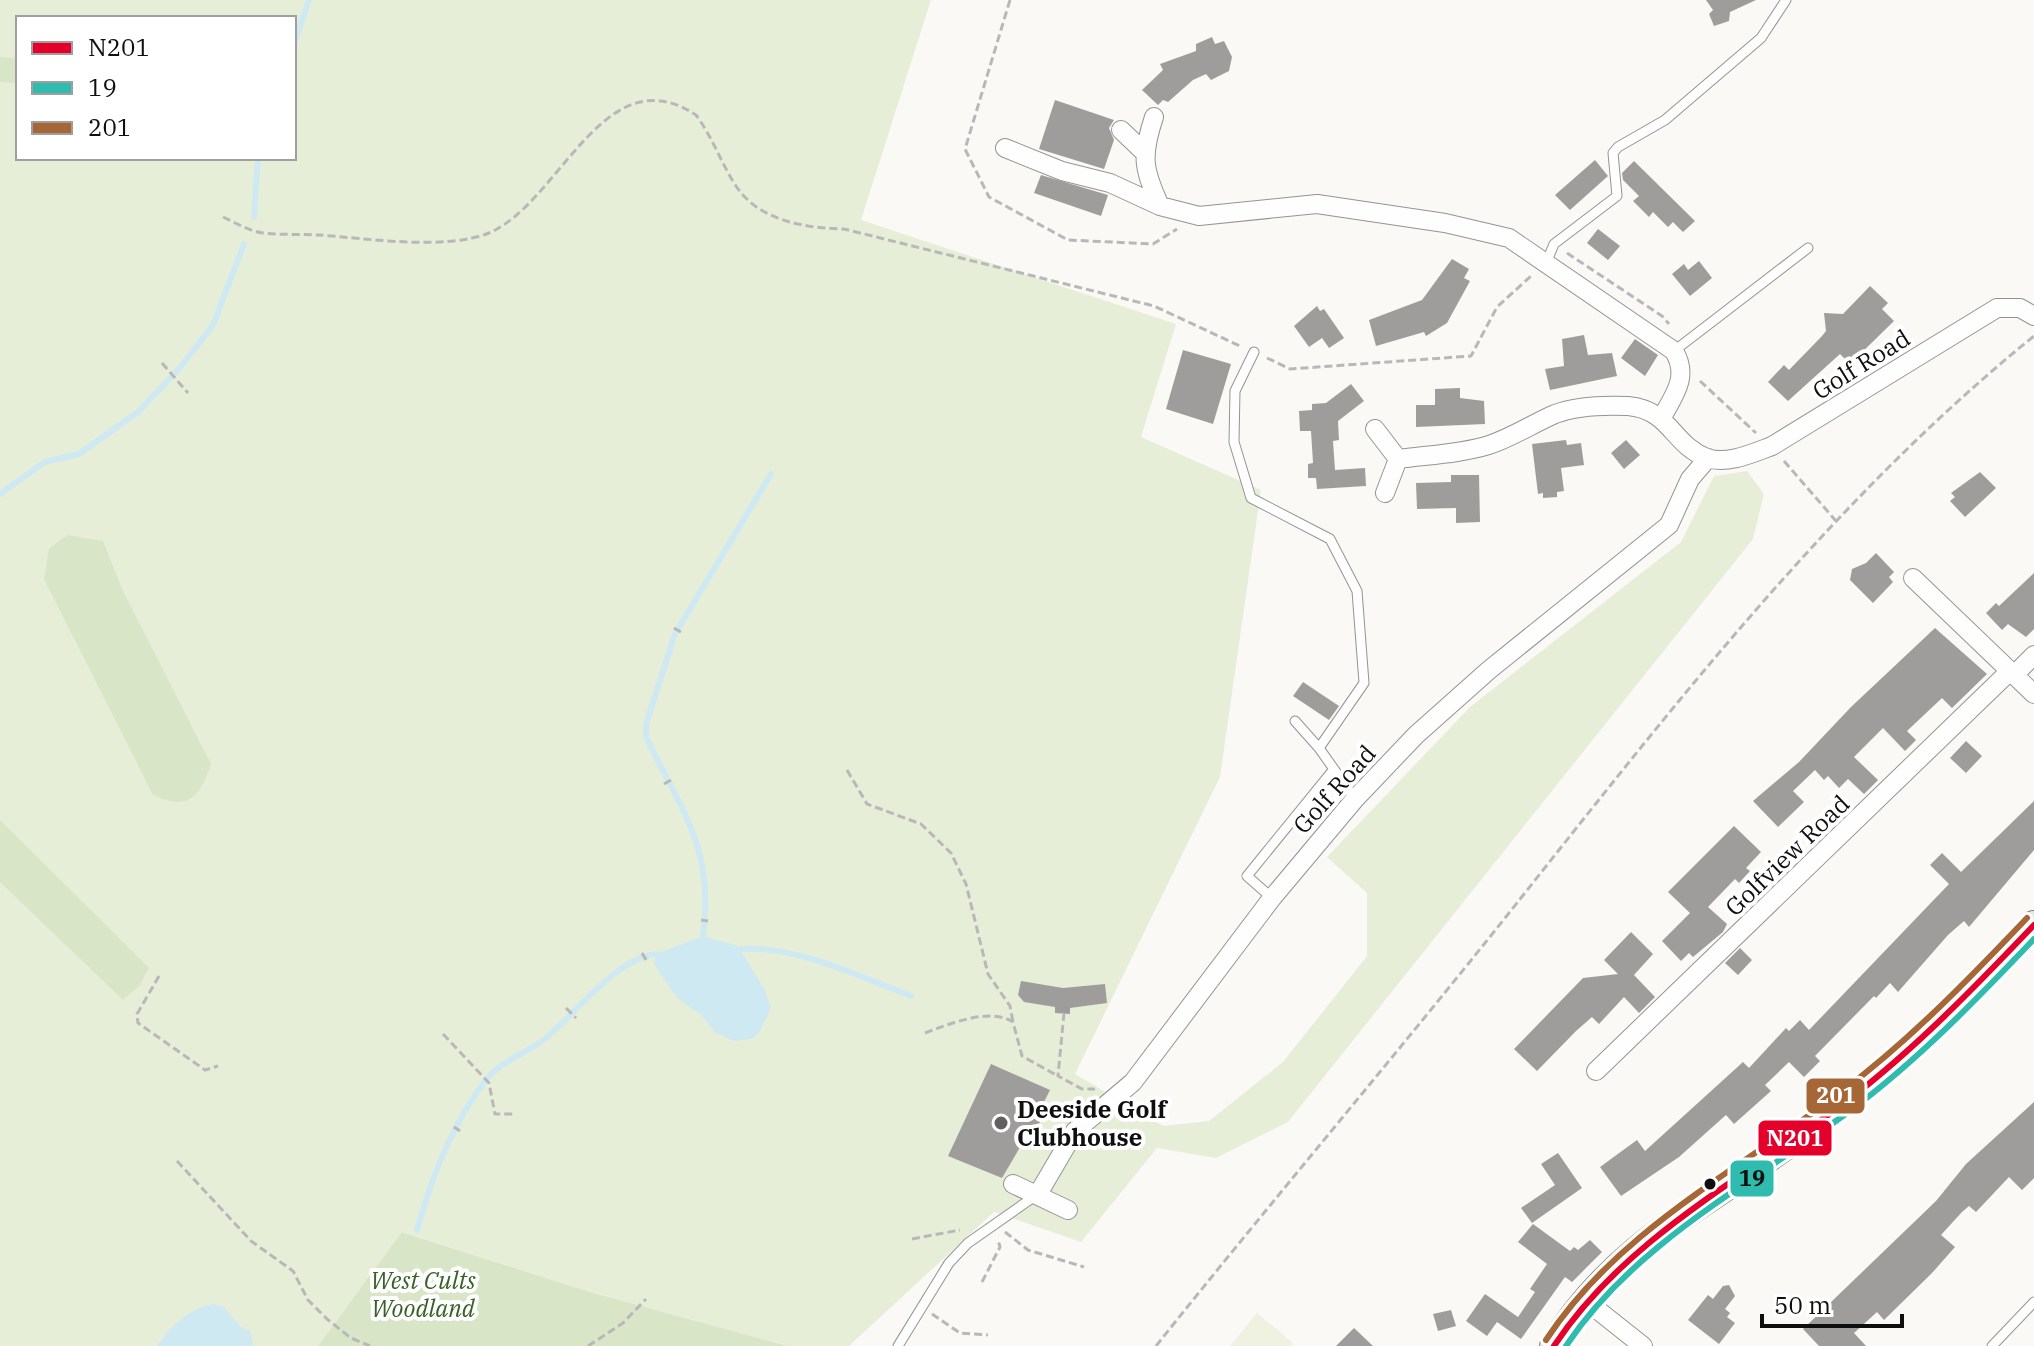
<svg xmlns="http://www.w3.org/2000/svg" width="2034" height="1346" font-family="'IBM Plex Serif',serif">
<rect width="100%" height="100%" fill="#fbf9f6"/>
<path fill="#e7eed8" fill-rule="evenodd" d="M0 0H931L861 220 1176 324 1141 437 1261 490 1220 777 1075 1074 1163 1126 1209 1121 1283 1062 1367 956V893L1327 857 1470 707 1681 542 1714 476 1747 471 1764 494 1753 539 1288 1122 1216 1158 1157 1148 1081 1242 994 1212 849 1346H788L590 1292 403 1232 318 1346H0ZM18 18H294V158H18Z"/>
<path fill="#d8e5c7" d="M0 57 18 58V83L0 82Z
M67 535 103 541 123 591 211 764C200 798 188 811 153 795L44 579 49 549Z
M0 820 149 968 139 986 123 1000 0 882Z
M402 1232 590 1292 788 1346H318Z"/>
<path fill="#eff2e1" d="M1257 1313 1293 1343 1290 1346H1230Z"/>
<path fill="#cfe9f2" d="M703 936 738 946 765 990 771 1008 759 1033 752 1039 734 1041 716 1033 700 1014 678 999 659 972 654 963 656 954Z
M213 1304 223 1306 243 1329 250 1331 253 1346H157C169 1327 190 1308 213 1304Z"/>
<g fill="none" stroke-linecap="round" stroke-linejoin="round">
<path stroke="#cfe9f2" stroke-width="6" d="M294 44 309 0
M254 217 258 158
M0 494 45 462 79 454 138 412 179 369 213 325 244 244
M703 936C715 850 682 811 646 737V724L675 634 771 474
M742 949C799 946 857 976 911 996
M417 1230C431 1179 453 1122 486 1080 500 1061 528 1053 546 1038 574 1015 618 957 656 954"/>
</g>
<path fill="#9f9d9b" d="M1706 0H1756L1730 12 1729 21 1714 26 1709 14 1713 10Z
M1212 37 1215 44 1224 41 1232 57 1229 71 1211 80 1206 74 1193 80 1168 102 1163 100 1158 105 1142 90 1163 70 1160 64 1196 51V44Z
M1055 100 1114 120 1109 128 1114 140 1104 169 1039 149Z
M1595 160 1608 176 1570 210 1555 195Z
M1634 161 1695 221 1683 232 1673 222 1668 227 1653 212 1649 217 1633 201 1639 196 1623 180 1622 173Z
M1041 175 1108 195 1101 216 1034 193Z
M1598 229 1620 246 1608 260 1587 243Z
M1452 259 1469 269 1464 278 1470 281 1447 323 1426 336 1424 332 1376 346 1369 320 1422 300Z
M1699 261 1712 278 1690 296 1672 274 1684 264 1688 270Z
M1870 286 1888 303 1882 309 1894 321 1850 364 1840 354 1788 401 1768 382 1784 365 1789 370 1822 336 1826 331 1824 313 1843 314Z
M1317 306 1320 311 1324 309 1344 338 1329 348 1322 338 1309 347 1294 326Z
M1584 335 1588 355 1612 353 1617 376 1550 390 1545 369 1564 366 1562 339Z
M1635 339 1658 355 1645 376 1621 358Z
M1183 350 1231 364 1213 424 1166 409Z
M1351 384 1364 401 1338 421 1339 440 1333 441 1335 470 1365 468 1366 486 1317 489 1316 478H1308V464L1313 463 1311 431H1300L1299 411 1312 410V404L1326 403Z
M1460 388V398L1484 401 1485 424 1416 427V405H1435V389Z
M1566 440 1567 445 1581 443 1584 465 1561 468 1564 491 1557 492V497L1543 498V493L1538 494 1532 444Z
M1626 440 1640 455 1624 469 1611 453Z
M1980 472 1996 488 1965 517 1950 501 1955 497 1951 493Z
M1451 475H1479L1480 522 1456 523V508L1417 509 1416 483 1451 482Z
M1876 553 1894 572 1889 577 1893 582 1873 603 1850 580 1852 569 1866 563Z
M2034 573V629L2026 637 2008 624 2002 630 1986 613 1996 603 1999 606Z
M1935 628 1987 674 1952 708 1942 698 1907 731 1916 740 1905 751 1883 728 1854 757 1878 780 1864 794 1848 779 1839 788 1828 776 1824 780 1815 770 1793 791 1804 802 1778 827 1753 801 1799 762 1851 707Z
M1303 682 1339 706 1329 720 1293 696Z
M1966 741 1982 756 1966 773 1950 758Z
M2034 801V850L1969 927 1964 921 1948 935 1898 992 1890 983 1876 998 1874 996 1815 1056 1820 1061 1804 1077 1789 1062 1765 1085 1771 1091 1734 1124 1726 1115 1679 1157 1621 1196 1600 1167 1637 1140 1645 1151 1743 1062 1749 1068 1786 1028 1789 1031 1800 1020 1809 1030 1949 884 1930 865 1942 853 1961 872Z
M1734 826 1761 852 1746 868 1750 871 1739 883 1735 879 1708 907 1727 924 1723 932 1693 957 1689 953 1681 961 1662 941 1690 913 1668 892Z
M1631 932 1653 954 1634 975 1655 997 1639 1013 1624 997 1599 1024 1592 1017 1576 1031 1537 1071 1514 1049 1583 978 1618 974 1604 960Z
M1740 948 1752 960 1738 975 1725 963Z
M1021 981 1063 988 1105 984 1107 1003 1070 1008V1014L1055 1013V1007L1024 1002 1018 995Z
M991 1064 1050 1090 1042 1106 1047 1109 1031 1139 1026 1137 1002 1178 948 1156Z
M2034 1102V1178L2022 1190 2009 1177 1976 1212 1969 1206 1962 1212 1941 1235 1955 1247 1932 1273 1884 1320 1877 1312 1854 1333 1866 1346H1819L1803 1329 1936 1201 1966 1164Z
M1558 1153 1582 1188 1532 1223 1521 1208 1555 1185 1541 1164Z
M1533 1224 1570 1251 1574 1247 1578 1250 1590 1240 1602 1252 1572 1282 1565 1277 1521 1339 1497 1322 1487 1336 1466 1321 1485 1294 1518 1317 1535 1292 1530 1289 1547 1264 1518 1242Z
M1729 1285 1735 1296 1725 1309 1730 1313 1727 1317 1735 1323 1719 1344 1688 1320 1708 1295 1713 1299 1723 1286Z
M1451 1310 1456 1326 1438 1331 1433 1314Z
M1354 1328 1373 1346H1336Z"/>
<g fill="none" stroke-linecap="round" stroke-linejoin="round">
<g stroke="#959493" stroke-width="11">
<path id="service" d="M1547 261 1554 244 1617 196 1613 153 1618 147 1665 120 1761 38 1786 0
M1674 351 1808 248
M1254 352 1235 391 1234 442 1251 498 1330 539 1357 591 1364 683 1319 748
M1295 721 1319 748 1355 799
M1272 898 1247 876 1334 769
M898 1346 949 1263 968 1243 1035 1196
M1992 1346 2034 1302"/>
</g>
<g stroke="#959493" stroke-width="20">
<path id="minor" d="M1154 117C1141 156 1143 169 1160 206
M1121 130 1143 151
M1005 148 1062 171 1110 183 1160 206 1199 216 1317 204 1445 223 1509 238 1674 351C1689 376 1675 394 1662 417
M1375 429 1398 459 1385 493
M1398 459C1427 455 1460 454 1489 445 1513 437 1532 424 1555 414 1576 406 1605 405 1628 406 1671 410 1672 445 1707 458 1727 465 1753 453 1772 446L1997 308H2020L2034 316
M1913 578 2034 694
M2014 675 2034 655
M1596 1071 2010 671
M1013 1184 1068 1210
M1038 1194 1075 1131 1133 1082 1272 898 1355 799 1416 735 1489 670 1669 525 1690 479 1708 458
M1585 1300 1643 1346"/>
</g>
<g stroke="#838280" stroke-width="30">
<path id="primary" d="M1554 1346C1598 1271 1669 1224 1740 1177 1777 1152 1813 1126 1849 1099 1917 1048 1975 987 2034 925"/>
</g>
<path stroke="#b9b8b8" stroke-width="3" stroke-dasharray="8 4" stroke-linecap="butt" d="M1010 0 965 149 989 197 1068 240 1153 244 1177 229
M223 217C236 223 249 231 263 233 281 235 300 234 318 235 366 238 444 251 489 233 560 203 604 54 696 115 713 138 721 163 736 186 759 221 805 228 844 229L1154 306 1242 347
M1567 253 1662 316 1669 324
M1267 358 1290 369 1471 356 1497 307 1531 276
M162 363 188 393
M1700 381 1756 433
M1784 461 1836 521
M674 628 681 632
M847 770 867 804 921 824 951 853 966 884 988 974 1010 1006 1013 1022
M664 784 671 780
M701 920 708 921
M642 953 648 963
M159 976 137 1014 138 1023 205 1070 218 1066
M566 1008 576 1018
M1064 1013 1058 1076 1082 1089H1095
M925 1033C949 1024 990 1007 1013 1022L1022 1056 1058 1076
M443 1034 489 1083 495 1114H513
M454 1127 460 1131
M177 1161 251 1241 293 1271 308 1300 327 1319 351 1338 370 1346
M1005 1232 1028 1250 1084 1267
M912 1239 960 1230
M982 1282 1000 1247 998 1240
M932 1314 960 1333 988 1335
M588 1346 623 1323 646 1299
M1156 1346C1271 1202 1390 1062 1505 918 1668 713 1830 501 2034 336"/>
<use href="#service" stroke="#fefefe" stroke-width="9"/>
<use href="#minor" stroke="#fefefe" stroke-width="18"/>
<use href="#primary" stroke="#ebe5dc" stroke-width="28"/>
<g stroke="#fff" stroke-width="12">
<path id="bus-1" d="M1554 1346C1626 1237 1745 1178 1847 1101 1915 1049 1975 987 2034 925"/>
</g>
<g stroke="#fff" stroke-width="12">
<path id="bus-2" d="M1566 1346C1635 1242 1753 1183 1851 1110 1918 1060 1976 1000 2034 939"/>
</g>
<g stroke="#fff" stroke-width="12">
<path id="bus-3" d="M1546 1340C1618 1230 1738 1171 1841 1092 1909 1041 1968 980 2027 918"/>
</g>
<use href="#bus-1" stroke="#e4002b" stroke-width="6"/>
<use href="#bus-2" stroke="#2fbbad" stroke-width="6"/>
<use href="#bus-3" stroke="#a66635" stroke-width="6"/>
</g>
<circle fill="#626160" stroke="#fff" stroke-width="3" cx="1001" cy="1123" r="8"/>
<circle fill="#0f0f0f" stroke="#fff" stroke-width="3" cx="1710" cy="1184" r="7"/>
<g text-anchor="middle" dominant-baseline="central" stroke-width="8" stroke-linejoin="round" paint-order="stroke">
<g font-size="24" fill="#0f0f0f" stroke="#fff">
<text transform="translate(1861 364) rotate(-32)">Golf Road</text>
<text transform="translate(1334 789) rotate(-48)">Golf Road</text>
<text transform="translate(1787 855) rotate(-44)">Golfview Road</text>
</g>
<g font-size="24" font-weight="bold" fill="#0f0f0f" stroke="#fff" text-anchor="start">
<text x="1017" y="1109">Deeside Golf<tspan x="1017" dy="28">Clubhouse</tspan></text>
</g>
<g font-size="24" font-style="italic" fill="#376126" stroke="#fff">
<text x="423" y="1280">West Cults<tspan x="423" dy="28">Woodland</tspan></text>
</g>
</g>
<g stroke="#fff" stroke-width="3">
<rect x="1805" y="1077" width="61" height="38" rx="8" fill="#a66635"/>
<rect x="1757" y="1119" width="76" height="38" rx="8" fill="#e4002b"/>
<rect x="1729" y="1159" width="46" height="39" rx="8" fill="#2fbbad"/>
</g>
<g font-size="22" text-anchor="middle" font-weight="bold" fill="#fff">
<text x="1836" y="1103">201</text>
<text x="1795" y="1146">N201</text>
</g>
<g font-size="22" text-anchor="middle" font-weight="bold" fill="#111">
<text x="1752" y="1186">19</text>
</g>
<rect x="16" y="16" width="280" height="144" fill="#ffffff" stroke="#9f9f9f" stroke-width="2"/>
<rect x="32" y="42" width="40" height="12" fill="#e4002b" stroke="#9f9f9f" stroke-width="2"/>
<text x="88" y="56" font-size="24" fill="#0f0f0f">N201</text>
<rect x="32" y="82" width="40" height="12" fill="#2fbbad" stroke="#9f9f9f" stroke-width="2"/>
<text x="88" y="96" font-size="24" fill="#0f0f0f">19</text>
<rect x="32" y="122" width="40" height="12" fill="#a66635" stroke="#9f9f9f" stroke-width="2"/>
<text x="88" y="136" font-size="24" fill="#0f0f0f">201</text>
<path d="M1762 1314v12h140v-12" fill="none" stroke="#0f0f0f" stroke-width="4"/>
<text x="1774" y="1314" font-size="24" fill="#0f0f0f" stroke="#ffffff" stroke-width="6" paint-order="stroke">50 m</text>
</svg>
